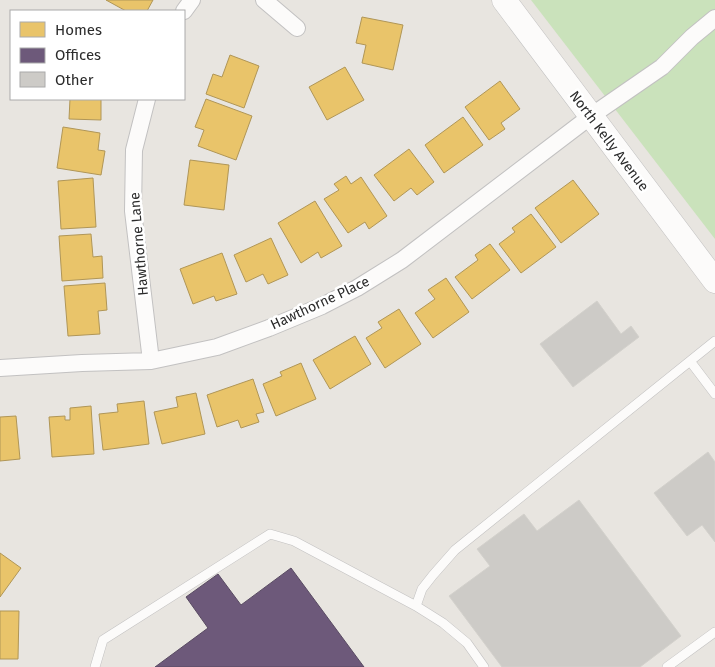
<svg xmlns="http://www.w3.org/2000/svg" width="715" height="667" font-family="'Fira Sans',sans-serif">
<rect width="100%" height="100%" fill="#e8e5e0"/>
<path fill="#cae2bb" d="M531 0H715V239Z"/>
<path fill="#e9c46a" stroke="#b09657" d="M106 0H153L147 11H126Z
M362 17 403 25 393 70 362 63 366 45 356 43Z
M230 55 259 66 244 108 206 94 213 74 222 77Z
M345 67 364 100 327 120 309 87Z
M500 81 520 109 501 123 505 129 489 140 465 107Z
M70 99H101V120L69 119Z
M206 99 252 116 236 160 198 146 204 130 195 127Z
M463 117 483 145 444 173 425 145Z
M63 127 100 133 98 150 105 151 101 175 57 168Z
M409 149 434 182 417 195 411 188 394 201 374 175Z
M190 160 229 165 224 210 184 205Z
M346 176 351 184 361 177 387 216 369 229 365 222 348 233 324 199 339 190 334 184Z
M93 178 96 227 61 229 58 181Z
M573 180 599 214 561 243 535 208Z
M315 201 342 246 321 258 318 252 301 263 278 223Z
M531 214 556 247 521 273 499 244 515 232 512 228Z
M91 234 93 257 102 256 103 278 62 281 59 236Z
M271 238 288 275 268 284 263 274 246 282 234 255Z
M490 244 510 270 472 299 455 277 478 260 475 255Z
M222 253 237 294 216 301 214 296 193 304 180 269Z
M446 278 469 312 433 338 415 313 435 299 428 290Z
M105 283 107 310 98 311 100 334 68 336 64 286Z
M399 309 421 344 385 368 366 338 382 328 378 322Z
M355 336 371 364 330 389 313 360Z
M301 363 316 399 276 416 263 384 282 376 280 372Z
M253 379 264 412 256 414 259 422 241 428 238 420 217 427 207 395Z
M196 393 205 434 162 444 154 412 178 407 176 397Z
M144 401 149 444 103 450 99 414 118 412 117 404Z
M91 406 94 454 52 457 49 417 65 416V420H70V408Z
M16 416 20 459 0 461V417Z
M0 553 21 568 0 597Z
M0 611H19L18 659H0Z"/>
<path fill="#6d597a" stroke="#594b62" d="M291 568 364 667H155L208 628 186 597 218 574 241 605Z"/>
<path fill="#cdcbc7" stroke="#d3d1cc" d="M597 301 621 334 631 326 639 337 573 387 540 344Z
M708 452 715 462V542L702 525 687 536 654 493Z
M579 500 681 636 640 667H502L449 596 490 566 477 549 524 514 537 531Z"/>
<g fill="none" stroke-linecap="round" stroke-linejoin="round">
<g stroke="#c2c1c1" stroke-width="10">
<path id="lane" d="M690 361 715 394
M95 667 103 640 270 534 294 541 416 606
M484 667 467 643 443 623 416 606 422 589 433 575 455 550 715 341
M667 667 715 632"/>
</g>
<g stroke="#c2c1c1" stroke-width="18">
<path id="street" d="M264 0 297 28
M184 11 192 0
M147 99 134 150 133 211 151 361
M0 368 82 363 151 361 217 347 269 328 322 306 357 288 402 260 591 116 662 67 692 37 715 18"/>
</g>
<g stroke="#c2c1c1" stroke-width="25">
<path id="secondary" d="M504 0 715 281"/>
</g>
<use href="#lane" stroke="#fcfbfa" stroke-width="9"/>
<use href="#street" stroke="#fcfbfa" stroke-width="16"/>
<use href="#secondary" stroke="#fcfbfa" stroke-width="24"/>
</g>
<g text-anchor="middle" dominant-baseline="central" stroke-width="5" stroke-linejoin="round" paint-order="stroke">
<g font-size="14" fill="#2b2b2b" stroke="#fff">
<text transform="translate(609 141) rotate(53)">North Kelly Avenue</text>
<text transform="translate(139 244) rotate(-95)">Hawthorne Lane</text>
<text transform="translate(320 303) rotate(-25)">Hawthorne Place</text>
</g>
</g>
<rect x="10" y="10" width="175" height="90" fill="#ffffff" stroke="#aaaaaa"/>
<rect x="20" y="22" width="25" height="15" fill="#e9c46a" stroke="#aaaaaa"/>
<text x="55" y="35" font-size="15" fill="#2b2b2b">Homes</text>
<rect x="20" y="48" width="25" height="15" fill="#6d597a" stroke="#aaaaaa"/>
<text x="55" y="60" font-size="15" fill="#2b2b2b">Offices</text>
<rect x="20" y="72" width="25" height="15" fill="#cdcbc7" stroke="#aaaaaa"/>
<text x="55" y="85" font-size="15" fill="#2b2b2b">Other</text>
</svg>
